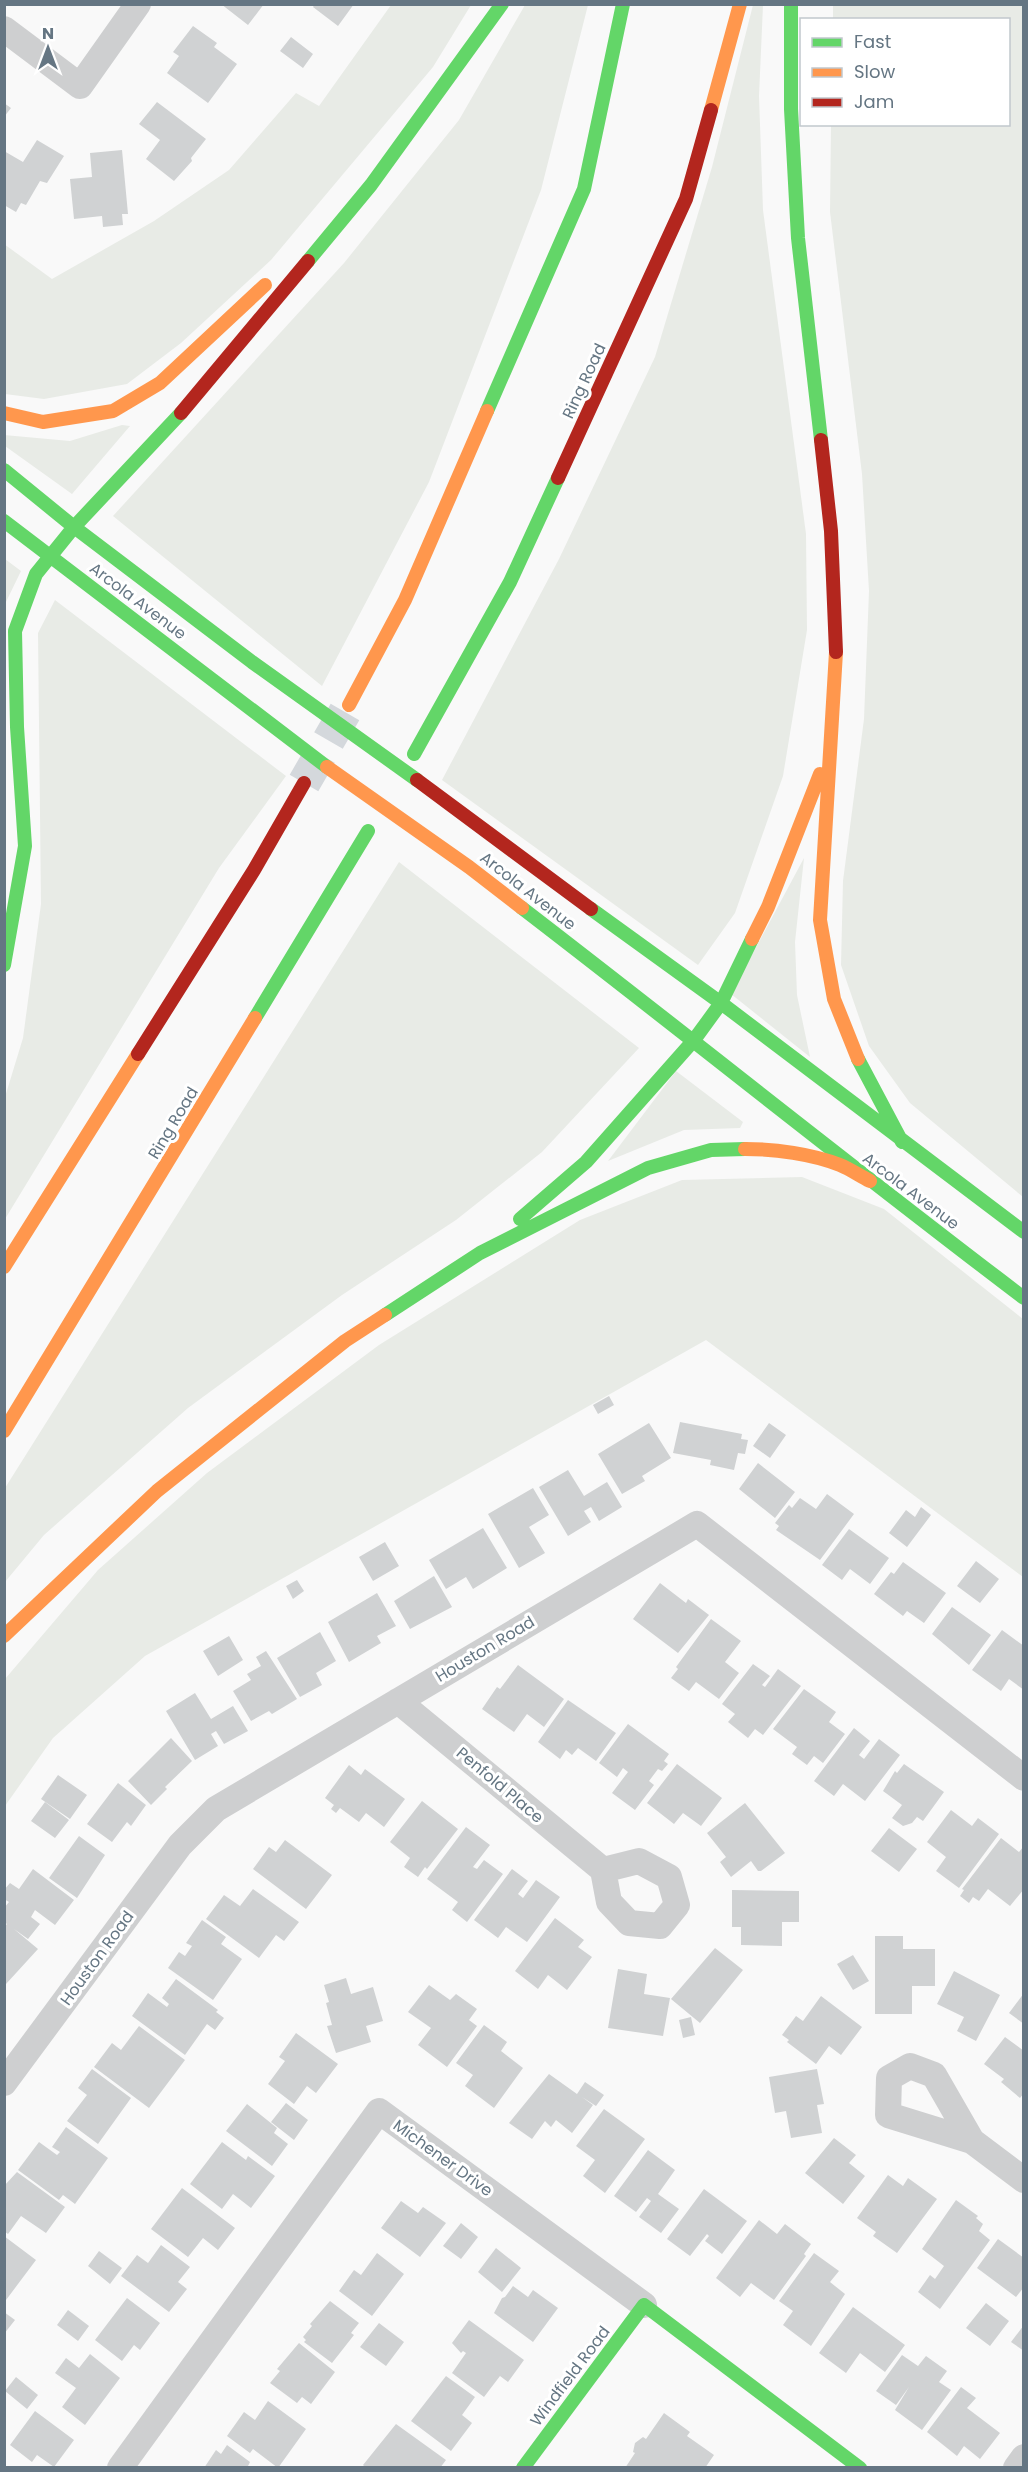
<svg xmlns="http://www.w3.org/2000/svg" width="1028" height="2472" font-family="Poppins,sans-serif">
<rect width="100%" height="100%" fill="#f9f9f9"/>
<path fill="#e8ebe6" d="M391 5H471L433 67 271 260 181 343 127 384 44 399 5 394 4 244 52 279 154 221 229 170 296 93 319 106Z
M525 5H588L541 190 429 482 322 686 113 516 344 263 459 120Z
M753 5H763L759 96 763 210 806 534 807 630 783 776 735 913 698 965 442 780 559 559 655 357 712 167Z
M833 5H1023V1197L910 1103 869 1046 841 965 843 881 864 719 869 591 862 474 830 212 831 125 1008 124V20L833 19Z
M122 425 130 426 72 494 5 446 4 435 70 441Z
M5 559 21 571 5 604Z
M55 600 286 776 219 868 5 1219V1097L23 1038 41 904 38 633Z
M804 858 795 942 797 995 810 1057 731 994Z
M399 862 639 1048 542 1152 456 1220 342 1295 188 1408 44 1535 5 1582V1488Z
M676 1071 743 1122 740 1128 684 1130 608 1161Z
M802 1177 884 1209 1023 1319V1577L706 1340 145 1656 53 1738 5 1806V1679L98 1570 207 1473 379 1345 580 1220 682 1180Z"/>
<path fill="#d0d2d3" d="M221 4H264L248 25Z
M315 4H354L338 26 313 7Z
M193 26 217 43 214 47 237 64 208 103 167 73 179 56 173 52Z
M291 37 313 54 303 68 280 51Z
M157 102 206 139 191 158 192 161 174 181 146 159 160 140 139 124Z
M4 103 11 108 4 117Z
M37 140 64 156 47 183 40 181 26 205 21 203 16 212 4 205V151L23 162Z
M122 150 128 214H122L123 225 103 227 102 216 74 219 70 179 92 177 90 153Z
M609 1396 614 1405 598 1414 593 1405Z
M680 1422 742 1434 741 1439 748 1440 745 1454 738 1453 734 1470 710 1465 711 1460 673 1453Z
M649 1423 671 1458 642 1476 645 1481 622 1494 598 1454Z
M769 1423 786 1435 770 1458 753 1446Z
M758 1463 795 1492 775 1518 739 1489Z
M568 1470 584 1496 607 1482 622 1507 599 1521 591 1507 584 1511 591 1522 568 1536 539 1487Z
M533 1488 549 1515 529 1527 545 1553 519 1568 488 1514Z
M827 1494 854 1514 820 1560 776 1530 779 1526 775 1523 789 1505 792 1508 800 1498 816 1509Z
M921 1507 931 1515 907 1547 889 1533 906 1510 915 1517Z
M483 1528 507 1568 473 1589 466 1577 446 1589 429 1560Z
M849 1529 889 1558 870 1584 850 1569 842 1580 822 1565Z
M385 1542 399 1566 373 1581 359 1557Z
M976 1561 999 1579 980 1603 957 1586Z
M903 1562 946 1593 924 1623 907 1611 903 1616 874 1594 891 1572 894 1574Z
M434 1576 452 1607 410 1629 394 1601Z
M297 1580 304 1591 293 1599 286 1586Z
M660 1583 686 1603 688 1599 709 1615 678 1653 633 1619Z
M377 1593 396 1626 377 1636 381 1643 349 1662 328 1622Z
M952 1607 991 1635 969 1665 932 1634Z
M711 1619 741 1641 725 1662 739 1673 719 1699 696 1682 689 1691 671 1678 678 1669 676 1667Z
M1002 1630 1024 1646V1690L1009 1679 1001 1691 972 1670Z
M320 1632 336 1661 316 1673 322 1685 300 1697 277 1658Z
M229 1636 243 1660 218 1676 203 1651Z
M266 1651 297 1699 272 1714 269 1711 251 1721 233 1691 251 1680 247 1674 261 1666 256 1657Z
M753 1664 770 1676 762 1685 765 1687 778 1669 801 1686 763 1735 755 1729 748 1738 728 1722 735 1714 722 1704Z
M518 1665 564 1699 544 1727 527 1714 514 1732 482 1709 497 1687 500 1689Z
M804 1689 836 1712 829 1722 845 1734 823 1763 814 1756 807 1765 792 1754 797 1747 773 1729Z
M195 1693 211 1719 233 1706 248 1731 224 1744 216 1731 211 1734 218 1746 195 1760 166 1711Z
M568 1700 616 1733 596 1761 578 1748 572 1755 566 1750 560 1759 538 1742Z
M628 1724 669 1754 664 1761 668 1764 662 1771 658 1769 649 1781 654 1785 635 1810 612 1793 628 1772 623 1768 617 1777 599 1763Z
M854 1728 870 1741 859 1755 864 1759 879 1739 900 1755 865 1801 843 1784 834 1796 814 1781Z
M171 1738 192 1761 165 1787 167 1789 151 1805 128 1781Z
M677 1764 722 1798 701 1826 683 1813 674 1824 647 1803Z
M904 1764 944 1792 923 1821 917 1817 912 1823 903 1826 892 1818 902 1805 883 1791 895 1771 897 1773Z
M349 1765 361 1775 365 1769 405 1799 384 1827 366 1813 359 1822 340 1808 336 1813 331 1809 334 1805 325 1798Z
M58 1775 87 1795 70 1819 41 1799Z
M118 1783 146 1805 131 1826 127 1822 112 1842 87 1824Z
M422 1801 458 1829 427 1869 425 1867 418 1877 404 1867 410 1858 390 1842Z
M45 1802 69 1820 55 1838 31 1821Z
M745 1803 785 1853 761 1871H758L751 1861 731 1877 720 1862 726 1857 707 1833Z
M951 1810 972 1826 978 1818 999 1834 959 1888 936 1871 946 1857 927 1842Z
M466 1827 490 1845 473 1867 477 1869 484 1860 503 1874 467 1922 452 1910 458 1902 427 1879Z
M889 1828 917 1849 899 1872 871 1851Z
M79 1836 105 1855 77 1898 49 1878Z
M1001 1838 1019 1852 1024 1846V1889L1010 1906 988 1889 979 1901 973 1897 969 1903 960 1896 964 1890 962 1889Z
M285 1840 332 1875 306 1909 253 1869 269 1847 276 1852Z
M33 1869 74 1900 55 1925 35 1910 31 1917 40 1924 28 1939 14 1929 38 1949 6 1984 4 1983V1927L7 1924 4 1922V1908L9 1902 4 1899V1890L10 1883 19 1889Z
M512 1869 528 1881 518 1894 523 1898 536 1880 560 1897 527 1942 506 1927 498 1938 474 1920Z
M253 1889 299 1922 284 1941 276 1935 259 1958 206 1919 224 1895 240 1906Z
M732 1890 799 1891V1922H782V1946L741 1945V1927H732Z
M555 1918 584 1940 578 1947 592 1957 567 1990 548 1975 538 1989 515 1971Z
M202 1920 226 1937 221 1944 242 1959 213 2000 168 1968 179 1952 185 1956 192 1946 186 1943Z
M875 1936H903V1949H935V1986H912V2014H875Z
M715 1948 743 1970 700 2023 671 1999Z
M853 1955 869 1981 853 1990 837 1964Z
M618 1969 647 1974 644 1994 670 1998 663 2036 608 2028Z
M954 1971 1000 1995 976 2041 957 2031 964 2017 937 2004Z
M346 1978 351 1994 373 1987 383 2021 366 2026 371 2042 336 2053 327 2026 332 2025 326 2003 329 2002 324 1985Z
M176 1979 218 2010 216 2012 224 2018 215 2030 207 2024 185 2055 132 2016 148 1993 167 2007 169 2004 162 1998Z
M429 1985 450 2000 456 1994 477 2009 469 2020 477 2026 447 2067 418 2045 431 2028 408 2012Z
M1024 1993V2024L1009 2013Z
M821 1996 862 2027 841 2055 829 2046 816 2064 787 2042 789 2040 782 2035 796 2016 803 2021Z
M691 2017 695 2035 683 2038 679 2020Z
M484 2025 507 2042 501 2051 523 2068 494 2108 465 2086 473 2075 456 2063Z
M139 2026 185 2060 149 2108 94 2067 112 2043 121 2050Z
M296 2033 338 2064 316 2093 307 2086 294 2104 268 2084 285 2061 279 2057Z
M1005 2037 1024 2051V2093L1020 2098 1001 2082 1004 2079 984 2064Z
M92 2069 131 2098 98 2144 67 2121 87 2095 78 2088Z
M817 2069 824 2104 817 2105 822 2133 791 2138 786 2111 775 2113 769 2077Z
M549 2074 577 2094 585 2082 604 2095 596 2106 582 2097 593 2105 572 2133 556 2120 551 2127 545 2121 532 2139 509 2123Z
M286 2103 308 2120 294 2140 271 2122Z
M247 2104 277 2128 274 2133 288 2144 272 2166 226 2131Z
M604 2109 645 2139 605 2193 583 2176 595 2160 576 2146Z
M66 2127 108 2158 75 2204 63 2195 59 2200 18 2170 39 2142 57 2155 60 2152 52 2147Z
M834 2138 856 2155 849 2163 865 2176 843 2204 805 2173Z
M222 2142 246 2160 248 2156 275 2176 251 2208 233 2194 222 2209 190 2184Z
M648 2150 675 2170 658 2194 679 2209 661 2233 639 2217 651 2201 647 2198 636 2212 614 2196Z
M17 2172 65 2207 46 2233 21 2216 8 2234 4 2231V2186Z
M888 2175 903 2186 908 2178 937 2199 897 2253 873 2236 876 2232 857 2218Z
M182 2188 235 2228 218 2250 203 2238 188 2257 151 2229Z
M704 2189 747 2221 722 2254 705 2241 709 2236 707 2234 690 2256 667 2239Z
M956 2200 978 2216 976 2218 983 2224 979 2231 990 2240 940 2309 918 2292 930 2275 935 2279 944 2266 922 2249Z
M401 2201 418 2213 423 2207 446 2223 420 2257 381 2228Z
M759 2220 777 2234 785 2224 811 2244 804 2254 806 2256 774 2300 751 2283 740 2297 716 2278Z
M461 2223 478 2237 461 2259 443 2246Z
M4 2236 36 2260 6 2300 4 2299Z
M998 2239 1024 2258V2287L1016 2297 977 2268Z
M161 2245 190 2267 178 2282 187 2289 169 2312 121 2276 137 2255 148 2263Z
M496 2248 521 2268 502 2292 478 2272Z
M99 2251 122 2268 110 2284 88 2266Z
M377 2253 404 2274 372 2316 339 2291 354 2270 361 2275Z
M814 2253 839 2271 830 2282 845 2294 811 2346 783 2325 793 2311 779 2301Z
M513 2286 528 2297 533 2290 558 2308 533 2342 494 2313 502 2298 505 2297Z
M127 2298 160 2323 140 2350 134 2345 122 2361 95 2340Z
M330 2301 359 2323 351 2333 354 2335 332 2363 304 2342 306 2340 303 2337 312 2326 310 2324Z
M986 2303 1009 2321 990 2346 966 2328Z
M853 2307 905 2345 885 2372 860 2353 846 2373 819 2353Z
M68 2310 89 2326 78 2341 57 2325Z
M4 2312 15 2320 4 2334Z
M469 2320 524 2360 508 2382 500 2376 484 2397 452 2373 466 2353 463 2351 461 2353 452 2343Z
M379 2323 404 2342 386 2366 360 2347Z
M1024 2325V2351L1011 2342Z
M299 2343 335 2372 311 2404 302 2397 297 2403 270 2383 280 2371 277 2369Z
M90 2354 120 2378 85 2425 62 2407 76 2388 55 2373 66 2358 79 2368Z
M902 2355 918 2366 926 2356 947 2371 939 2382 951 2390 922 2430 895 2410 909 2387 896 2405 876 2391Z
M446 2376 475 2397 462 2415 472 2423 451 2451 411 2421Z
M16 2377 38 2395 27 2409 5 2391Z
M961 2387 976 2398 967 2408 1000 2433 980 2459 964 2446 957 2456 927 2432Z
M268 2401 306 2429 278 2468 253 2449 250 2453 227 2436 244 2412 255 2420Z
M35 2411 74 2440 54 2467 37 2455 32 2462 10 2445Z
M664 2413 690 2432 687 2436 714 2455 705 2468H625L635 2453 633 2452 635 2443 643 2437 646 2439Z
M396 2424 446 2460 440 2468H366L363 2465Z
M227 2445 250 2462 247 2468H204L216 2450 221 2454Z"/>
<g fill="none" stroke-linecap="round" stroke-linejoin="round">
<path stroke="#d4d8dc" stroke-width="33" stroke-dasharray="33 16" stroke-linecap="butt" d="M304 783 349 705"/>
<path stroke="#cecfd0" stroke-width="26" d="M4 29 80 86 138 4
M398 1701 603 1870 609 1902 629 1923 660 1926 677 1905 669 1877 639 1861 603 1870
M4 2083 180 1845 216 1809 697 1524 1024 1778
M972 2141 934 2075 910 2066 889 2078 888 2115 972 2141 1024 2180
M120 2468 379 2111 644 2305
M1016 2468 1024 2457"/>
<path stroke="#63d668" stroke-width="14" d="M791 4V109L798 238 821 440
M308 261 371 185 502 4
M487 411 584 189 623 4
M4 470 74 527 252 662 417 780
M4 521 327 767
M414 754 510 582 558 478
M522 908C690 1037 855 1170 1024 1298
M591 909 721 1003 1024 1232
M4 965 25 846 17 727 15 631 36 574 74 527 181 413
M255 1018 368 831
M858 1059 902 1142
M520 1219 586 1162 694 1040 721 1003 752 939
M385 1315 480 1253 648 1168 711 1150 745 1149
M523 2468 644 2305 860 2468"/>
<path stroke="#ff974d" stroke-width="14" d="M711 110 740 4
M4 413 43 422 113 411 160 383 265 285
M836 652 820 920 834 999 858 1059
M349 705 405 600 487 411
M327 767 469 867 522 908
M752 939 768 907 820 774
M745 1149C775 1149 812 1154 840 1165 850 1169 860 1176 870 1181
M4 1267 138 1054
M4 1431 255 1018
M4 1636 157 1491 345 1341 385 1315"/>
<path stroke="#b3261e" stroke-width="14" d="M181 413 308 261
M821 440 831 531 836 652
M558 478 686 199 711 110
M417 780 591 909
M138 1054 254 870 304 783"/>
</g>
<g text-anchor="middle" dominant-baseline="central" stroke-width="6" stroke-linejoin="round" paint-order="stroke">
<g font-size="16" fill="#657683" stroke="#fff">
<text transform="translate(584 381) rotate(-65)">Ring Road</text>
<text transform="translate(138 601) rotate(37)">Arcola Avenue</text>
<text transform="translate(528 891) rotate(38)">Arcola Avenue</text>
<text transform="translate(173 1123) rotate(-59)">Ring Road</text>
<text transform="translate(911 1191) rotate(37)">Arcola Avenue</text>
<text transform="translate(485 1649) rotate(-31)">Houston Road</text>
<text transform="translate(500 1785) rotate(40)">Penfold Place</text>
<text transform="translate(97 1958) rotate(-54)">Houston Road</text>
<text transform="translate(443 2158) rotate(36)">Michener Drive</text>
<text transform="translate(570 2376) rotate(-53)">Windfield Road</text>
</g>
</g>
<rect width="1028" height="2472" fill="none" stroke="#657683" stroke-width="12"/>
<rect x="800" y="18" width="210" height="108" fill="#ffffff" stroke="#c1c8cd" stroke-width="1.5"/>
<rect x="812" y="38" width="30" height="9" fill="#63d668" stroke="#c1c8cd" stroke-width="1.5"/>
<text x="854" y="48" font-size="18" fill="#657683">Fast</text>
<rect x="812" y="68" width="30" height="9" fill="#ff974d" stroke="#c1c8cd" stroke-width="1.5"/>
<text x="854" y="78" font-size="18" fill="#657683">Slow</text>
<rect x="812" y="98" width="30" height="9" fill="#b3261e" stroke="#c1c8cd" stroke-width="1.5"/>
<text x="854" y="108" font-size="18" fill="#657683">Jam</text>
<g transform="translate(48 48)" stroke="#ffffff" stroke-width="4.5" paint-order="stroke">
<path d="M0-4.5L10 22L0 15L-10 22Z" fill="#657683"/>
<text y="-9" font-size="16" font-weight="bold" text-anchor="middle" fill="#657683">N</text>
</g>
</svg>
